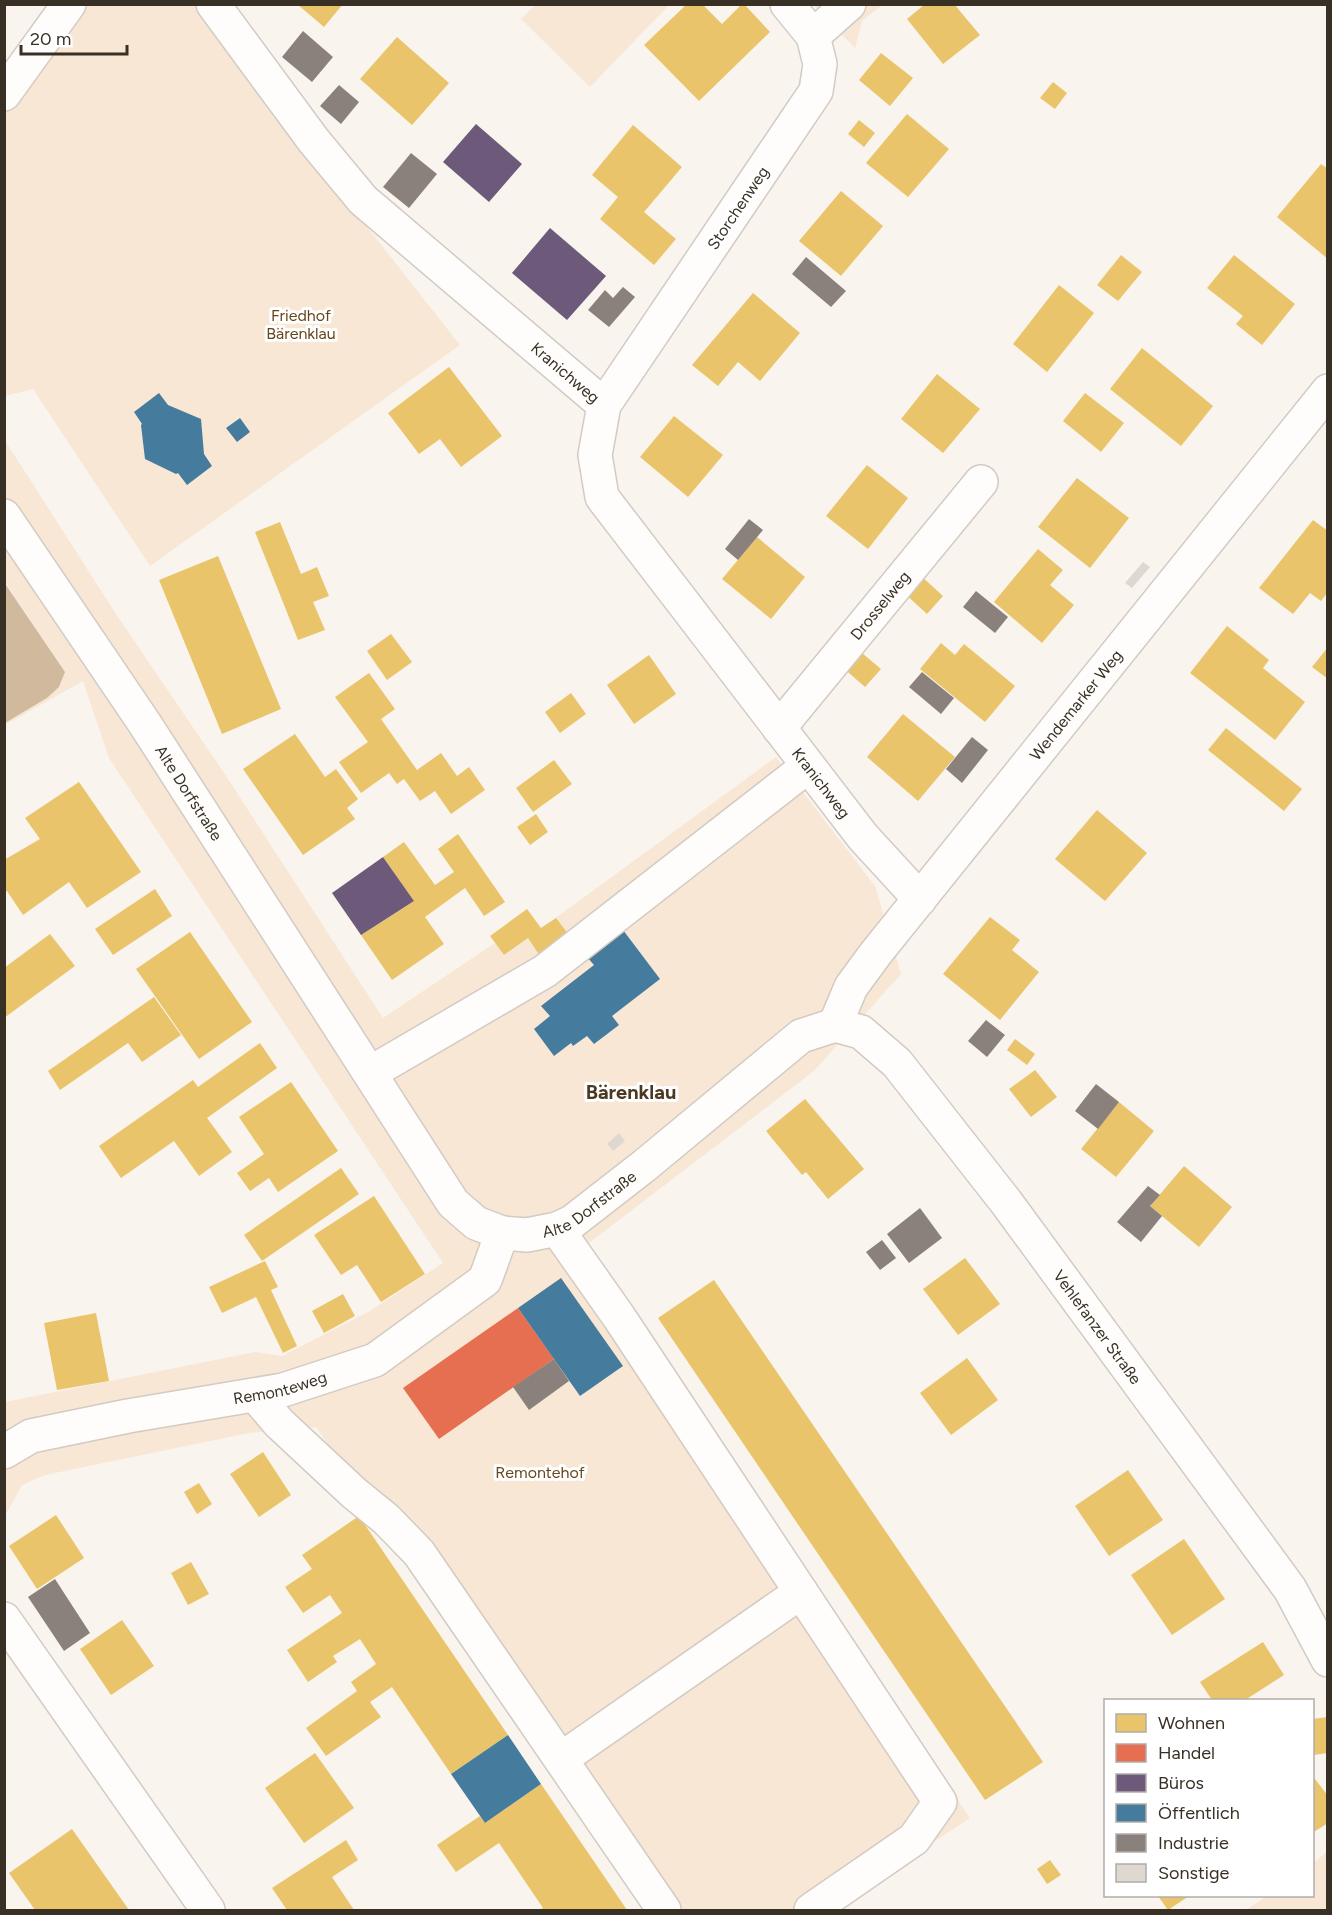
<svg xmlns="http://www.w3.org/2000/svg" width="1332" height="1915" font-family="Figtree,sans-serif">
<rect width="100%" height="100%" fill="#f9f4ee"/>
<path fill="#f8e7d5" d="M82 5H201L323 171 460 345 150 566 33 389 5 396V111Z
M535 5V4L669 5 590 87 521 19Z
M814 5H882L862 21 855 48Z
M4 439 116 614 226 776 383 1018 495 943 505 955 776 757 875 886 901 974 814 1071 581 1249 970 1818 831 1910H651L316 1427 249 1433 45 1475 22 1485 5 1516V1402L255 1352 282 1356 370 1311 443 1263 109 758 83 681 5 725V723L47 698 59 687 65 672 5 582Z
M1327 1852V1910H1246L1267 1896H1312L1313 1863Z"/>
<path fill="#d1b99e" d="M4 582 65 672 59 687 47 698 5 723Z"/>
<path fill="#e9c46a" d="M297 4H343L324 27Z
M687 4H702L722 24 742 4H744L770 32 699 101 644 45Z
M925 4H954L980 35 943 64 907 19Z
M397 37 449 83 412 125 360 79Z
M881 53 913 78 890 106 859 80Z
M1053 82 1067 93 1055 109 1040 98Z
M907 114 949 149 908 197 866 163Z
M859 120 875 133 864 147 848 134Z
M633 125 682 167 644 212 676 239 654 265 600 219 618 197 592 175Z
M1321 164 1328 169V259L1277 217Z
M841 191 883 226 841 276 799 241Z
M1121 255 1142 272 1118 301 1097 285Z
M1234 255 1295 304 1262 345 1236 324 1243 316 1207 288Z
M1059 285 1094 313 1047 372 1013 344Z
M753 293 800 333 760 381 738 362 718 386 692 365Z
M1142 348 1213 406 1181 446 1110 389Z
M449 367 502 436 461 467 440 439 419 454 388 413Z
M937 374 980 409 943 453 901 419Z
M1085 393 1124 423 1101 452 1063 421Z
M674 416 723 455 688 497 640 457Z
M867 465 908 498 868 549 826 516Z
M1077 478 1129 518 1090 568 1038 527Z
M1313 520 1328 531V592L1321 601 1310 593 1293 614 1259 588Z
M280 522 301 574 317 567 329 596 313 602 325 630 298 640 255 532Z
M757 537 805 577 771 619 722 579Z
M1038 549 1063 570 1050 585 1074 605 1042 643 994 602Z
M218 556 281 709 222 734 159 580Z
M919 574 943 596 927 614 903 592Z
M1227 626 1269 660 1263 668 1305 702 1275 740 1190 673Z
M391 634 412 662 387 680 367 651Z
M941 643 955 655 964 644 1015 686 985 722 920 669Z
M1328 647V679L1312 667Z
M856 648 881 669 865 687 841 666Z
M649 655 676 694 634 724 607 685Z
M369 673 395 709 381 719 417 770 441 753 457 776 469 767 485 790 451 814 435 791 420 801 404 779 397 784 389 773 361 793 339 762 368 742 335 697Z
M571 693 586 714 560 733 545 712Z
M903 714 955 757 918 801 867 757Z
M1226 728 1302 789 1284 811 1208 750Z
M295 734 325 777 336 769 358 799 347 808 355 819 303 855 243 769Z
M554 760 572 784 533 812 516 788Z
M79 782 141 872 87 908 69 882 23 915 7 891 4 893V860L40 839 25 818Z
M1097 810 1147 853 1105 901 1055 859Z
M536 814 548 832 530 845 517 827Z
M458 834 505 902 484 916 465 888 425 917 444 944 392 980 361 935 414 901 383 857 404 842 435 885 454 872 438 849Z
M155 889 172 916 113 955 95 929Z
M527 909 541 928 556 918 569 935 540 956 528 938 504 955 490 936Z
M990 917 1020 940 1012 950 1039 972 1000 1020 943 974Z
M190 932 252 1022 199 1059 136 969Z
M50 934 75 966 4 1018V968Z
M154 997 181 1035 142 1062 128 1043 60 1090 48 1071Z
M1015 1039 1035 1054 1027 1065 1007 1050Z
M260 1043 277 1068 207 1118 232 1152 199 1176 174 1141 121 1178 99 1146 193 1080 198 1087Z
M1035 1070 1057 1097 1031 1117 1009 1089Z
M291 1082 338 1151 278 1192 269 1178 250 1191 237 1173 264 1154 239 1117Z
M805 1099 864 1169 828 1199 806 1172 802 1175 766 1131Z
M1119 1102 1154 1131 1116 1177 1081 1149Z
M1184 1166 1232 1207 1199 1247 1150 1206Z
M341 1168 359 1194 262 1261 244 1235Z
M374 1196 425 1274 381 1302 357 1265 341 1275 314 1235Z
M965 1258 1000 1304 958 1335 923 1289Z
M265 1261 278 1287 271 1290 297 1346 283 1353 256 1297 222 1313 209 1287Z
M714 1280 1043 1762 985 1800 658 1318Z
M343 1294 355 1316 324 1333 312 1311Z
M96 1313 109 1381 57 1390 44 1323Z
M967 1358 998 1400 951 1435 920 1393Z
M263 1452 291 1495 259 1517 230 1474Z
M1128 1470 1163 1520 1109 1556 1075 1506Z
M199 1483 212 1504 197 1514 184 1492Z
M56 1515 84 1558 37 1589 9 1546Z
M359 1516 508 1735 451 1774 392 1687 370 1702 381 1717 326 1756 306 1728 357 1691 351 1682 376 1664 360 1639 333 1656 337 1662 308 1682 287 1650 342 1613 330 1595 303 1613 285 1587 312 1569 302 1555Z
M1184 1539 1225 1599 1172 1635 1131 1575Z
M191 1562 209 1594 188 1605 171 1573Z
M122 1620 154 1666 111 1695 80 1649Z
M1263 1642 1284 1675 1245 1700H1212L1200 1682Z
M1328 1717V1753L1313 1755 1312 1719Z
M315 1753 354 1808 304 1843 265 1788Z
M1312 1775 1328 1796V1823L1312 1833Z
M541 1784 593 1860 627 1910H539L543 1908 499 1843 456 1872 437 1845 480 1816 485 1823Z
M72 1829 129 1910H35L9 1873Z
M346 1840 358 1860 332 1877 354 1910H287L272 1888Z
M1050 1860 1061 1875 1047 1884 1037 1869Z
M1158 1896H1189L1168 1910Z"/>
<path fill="#e76f51" d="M518 1308 554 1359 439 1439 403 1388Z"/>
<path fill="#6d597a" d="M476 124 522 164 489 202 443 162Z
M550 228 606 276 567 320 512 273Z
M383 857 414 901 361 935 332 893Z"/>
<path fill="#457b9d" d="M159 393 168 405 201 419 204 454 212 466 187 485 178 473 176 474 145 459 141 425 142 424 134 412Z
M240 418 250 432 237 442 226 428Z
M623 930 660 979 612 1016 619 1025 594 1044 587 1036 573 1046 571 1043 554 1056 534 1029 550 1016 541 1006 594 965 587 957Z
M561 1278 623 1366 580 1396 518 1308Z
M508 1735 541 1784 485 1823 451 1774Z"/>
<path fill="#8a817c" d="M303 31 333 57 312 82 282 57Z
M339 85 359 102 341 124 320 106Z
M411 153 437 174 409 208 383 187Z
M806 257 846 291 831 307 792 274Z
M623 287 635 297 609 327 588 310 605 290 613 298Z
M749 519 763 530 738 560 725 549Z
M976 591 1008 617 995 633 963 607Z
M922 672 954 698 941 714 909 687Z
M972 737 988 750 962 783 946 769Z
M986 1020 1005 1035 987 1057 968 1041Z
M1096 1084 1119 1102 1098 1129 1075 1111Z
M1148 1186 1160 1195 1150 1206 1162 1216 1141 1242 1117 1222Z
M920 1208 942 1238 909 1263 887 1234Z
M882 1240 896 1258 880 1270 866 1252Z
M554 1359 569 1381 529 1410 513 1387Z
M55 1579 90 1633 64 1651 28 1597Z"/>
<path fill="#dfd8d1" d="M1143 562 1150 567 1132 588 1125 583Z
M619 1133 625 1141 613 1151 607 1144Z"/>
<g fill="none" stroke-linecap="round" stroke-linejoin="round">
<g stroke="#d2cbc4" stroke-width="36">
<g id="minor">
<path id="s1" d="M213 4 314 141 363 200 604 405"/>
<path id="s2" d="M787 4 813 36 820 64 816 91 604 405 595 455 602 497 863 837 920 899"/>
<path d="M813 36 849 4"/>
<path d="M4 94 69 4"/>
<path id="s3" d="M779 728 981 482"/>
<path d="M370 1073 545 971 808 766"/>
<path d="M557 1229 619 1317 940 1802 914 1839 811 1910"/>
<path d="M256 1396 279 1423 354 1493 386 1519 419 1553 664 1910"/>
<path id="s4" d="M4 1452 31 1436 128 1416 283 1390 375 1360 485 1280 502 1233"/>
<path d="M4 1619 208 1910"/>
<path d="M561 1759 801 1592"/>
</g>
</g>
<g stroke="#d2cbc4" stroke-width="36">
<g id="tertiary">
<path id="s5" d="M4 516 145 724 453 1203 476 1223 502 1233 527 1235 557 1229 572 1222 644 1166 801 1036 835 1025"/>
<path id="s6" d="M835 1025 861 1032 897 1063 1006 1202 1290 1589 1328 1660"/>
<path id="s7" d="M835 1025 851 987 876 953 1328 391"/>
</g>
</g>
<use href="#minor" stroke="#fefdfc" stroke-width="33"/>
<use href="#tertiary" stroke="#fefdfc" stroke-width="33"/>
</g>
<g text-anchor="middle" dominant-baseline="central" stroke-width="6" stroke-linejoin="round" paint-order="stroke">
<g font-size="16" fill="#393025" stroke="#fff">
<text transform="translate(738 208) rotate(-56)">Storchenweg</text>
<text stroke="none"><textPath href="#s1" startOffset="513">Kranichweg</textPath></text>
<text stroke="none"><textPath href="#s3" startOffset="159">Drosselweg</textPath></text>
<text stroke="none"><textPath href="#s7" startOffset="402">Wendemarker Weg</textPath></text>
<text stroke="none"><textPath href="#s2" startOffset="930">Kranichweg</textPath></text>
<text stroke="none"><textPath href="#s5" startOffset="333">Alte Dorfstraße</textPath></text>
<text stroke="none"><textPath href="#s5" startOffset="975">Alte Dorfstraße</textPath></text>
<text stroke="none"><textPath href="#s6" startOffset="406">Vehlefanzer Straße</textPath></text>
<text stroke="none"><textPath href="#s4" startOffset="285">Remonteweg</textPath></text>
</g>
<g font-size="16" fill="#67461a" stroke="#fff">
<text x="301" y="315">Friedhof<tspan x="301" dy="18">Bärenklau</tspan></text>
<text x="540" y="1472">Remontehof</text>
</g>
<g font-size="20" font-weight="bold" fill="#4c3921" stroke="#fff">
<text x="631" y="1092">Bärenklau</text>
</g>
</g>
<rect width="1332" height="1915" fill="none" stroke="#393025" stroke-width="12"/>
<rect x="1104" y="1699" width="210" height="198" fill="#ffffff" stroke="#b0aca8" stroke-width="1.5"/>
<rect x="1116" y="1714" width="30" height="18" fill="#e9c46a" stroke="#b0aca8" stroke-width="1.5"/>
<text x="1158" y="1729" font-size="18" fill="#393025">Wohnen</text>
<rect x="1116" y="1744" width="30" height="18" fill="#e76f51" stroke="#b0aca8" stroke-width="1.5"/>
<text x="1158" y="1759" font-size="18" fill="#393025">Handel</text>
<rect x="1116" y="1774" width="30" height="18" fill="#6d597a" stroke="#b0aca8" stroke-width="1.5"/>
<text x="1158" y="1789" font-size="18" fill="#393025">Büros</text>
<rect x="1116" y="1804" width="30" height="18" fill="#457b9d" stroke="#b0aca8" stroke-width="1.5"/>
<text x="1158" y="1819" font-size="18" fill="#393025">Öffentlich</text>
<rect x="1116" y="1834" width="30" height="18" fill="#8a817c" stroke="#b0aca8" stroke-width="1.5"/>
<text x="1158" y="1849" font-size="18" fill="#393025">Industrie</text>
<rect x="1116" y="1864" width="30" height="18" fill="#dfd8d1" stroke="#b0aca8" stroke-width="1.5"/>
<text x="1158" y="1879" font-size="18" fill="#393025">Sonstige</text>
<path d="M21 45v9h106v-9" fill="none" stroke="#393025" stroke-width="3"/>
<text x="30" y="45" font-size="18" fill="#393025" stroke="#ffffff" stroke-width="4.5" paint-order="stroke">20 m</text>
</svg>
